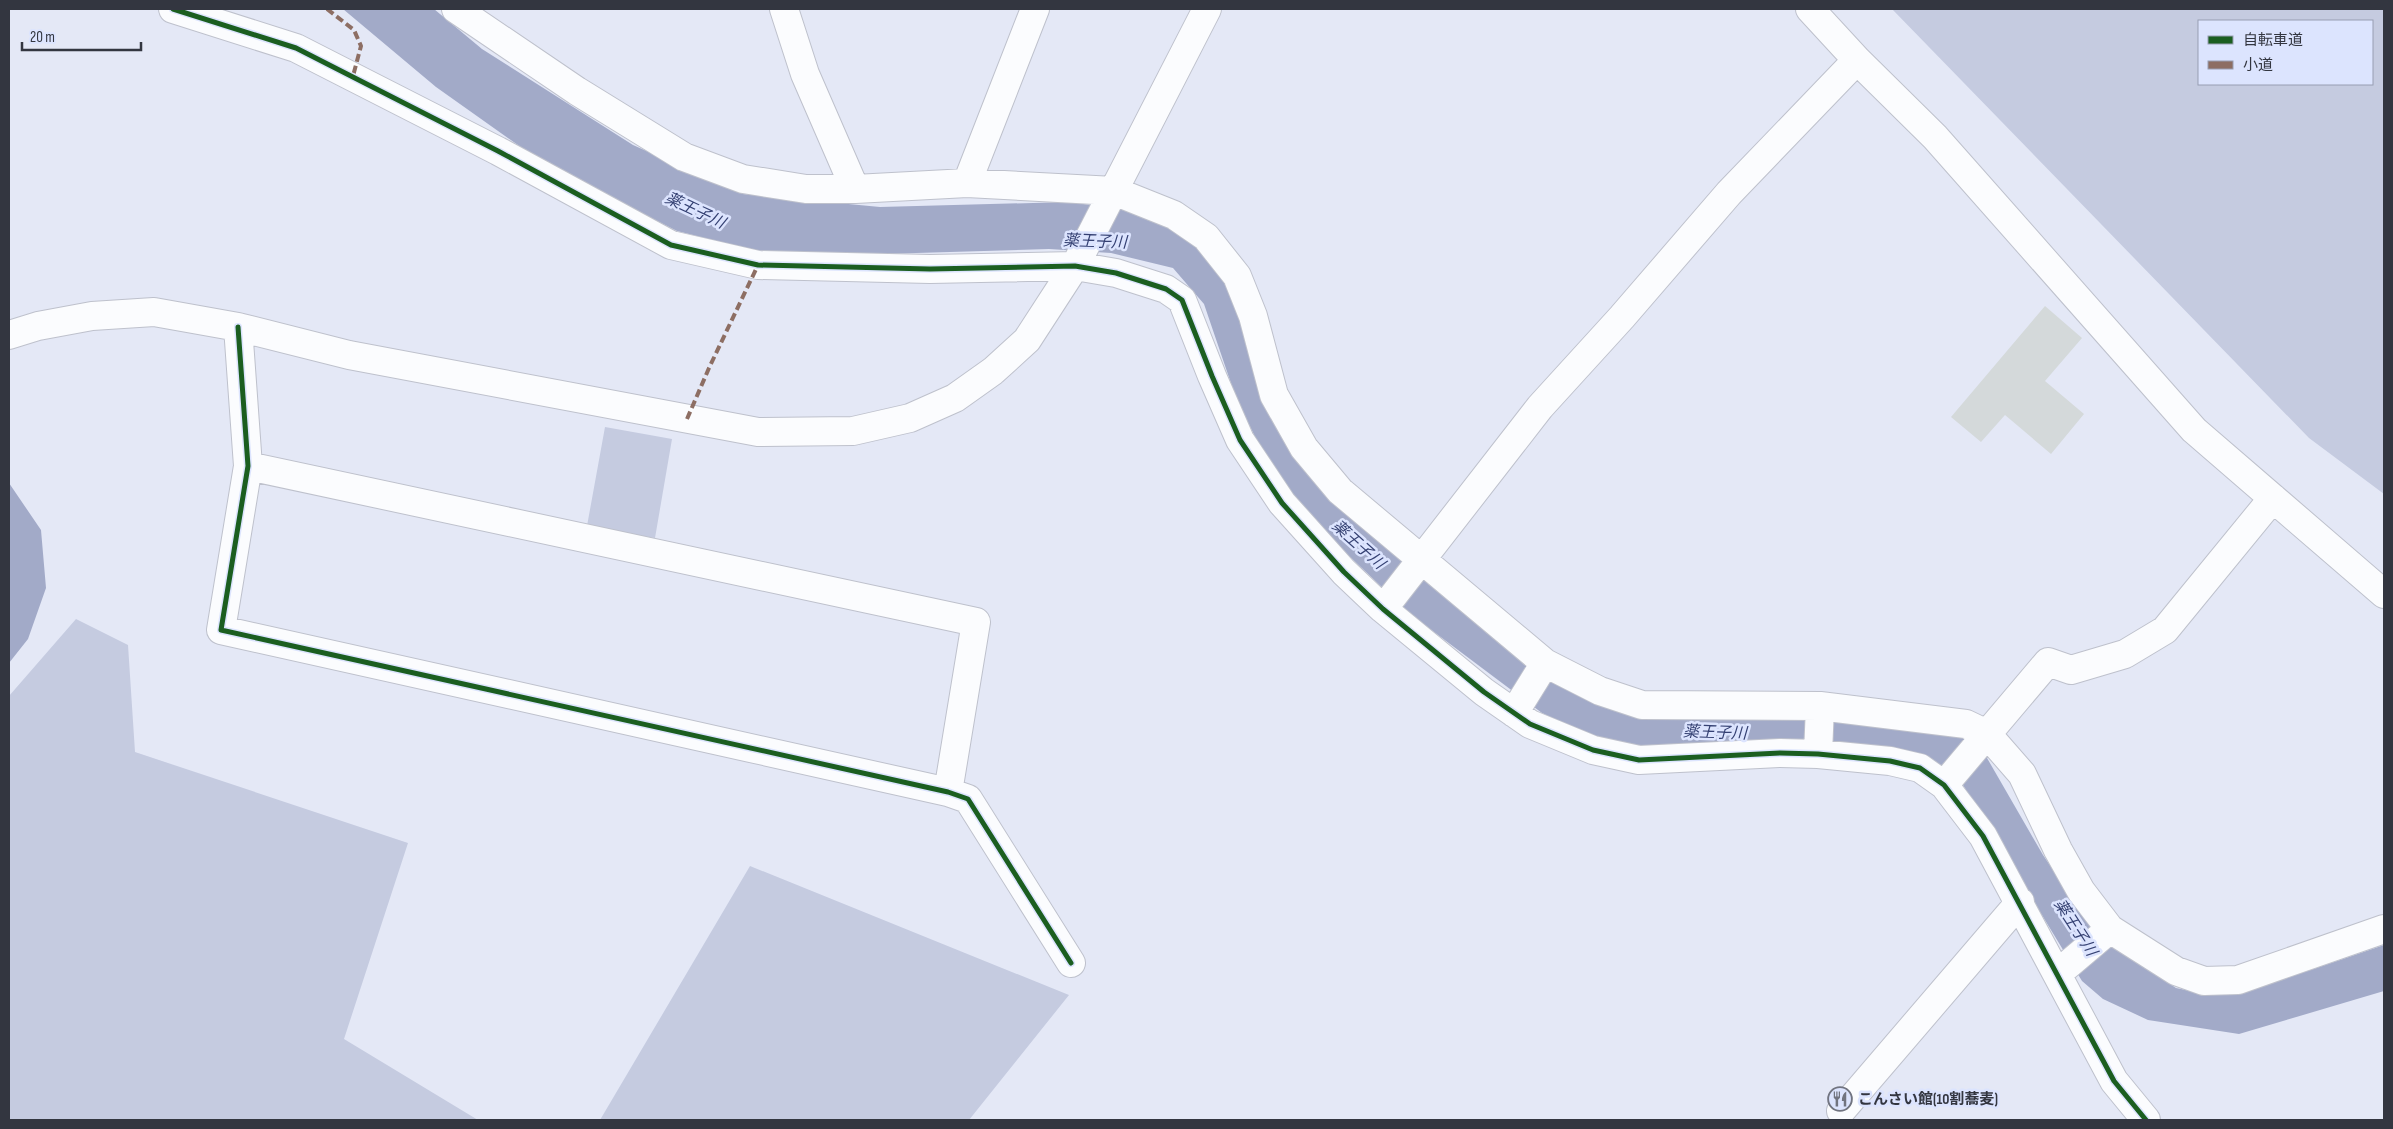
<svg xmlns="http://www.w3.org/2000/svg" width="2393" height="1129" font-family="'Sofia Sans Condensed','Noto Sans JP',sans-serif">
<rect width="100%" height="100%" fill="#e4e8f6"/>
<path fill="#c5cbe0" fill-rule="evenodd" d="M1892 9H2384V494L2309 438ZM2199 21H2372V84H2199Z
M605 427 672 439 655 538 587 526Z
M76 619 128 645 135 752 408 843 344 1039 478 1120H9V696Z
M750 866 1069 995 969 1120H600Z"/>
<path fill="#a2aac8" d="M343 9H434L482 49 633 145 743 194 880 207 1069 202 1126 210 1181 229 1228 282 1259 376 1395 553 1427 583 1506 646 1577 695 1626 715 1859 720 1965 738 1987 758 2043 855 2087 920 2139 963 2176 988 2210 995 2251 990 2384 945V991L2239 1034 2148 1020 2103 999 2082 981 1963 785 1941 766 1924 757 1638 749 1602 741 1542 713 1410 614 1302 511 1263 453 1236 398 1204 304 1173 268 1111 253 1049 249 848 255 752 250 677 231 549 167 436 87Z
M9 483 41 530 46 588 28 639 9 663Z"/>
<path fill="#d4d9da" d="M2045 306 2082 338 2045 381 2084 414 2051 454 2005 415 1981 442 1951 417Z"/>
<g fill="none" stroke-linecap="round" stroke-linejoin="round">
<g stroke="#bec1cc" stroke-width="30">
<path id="minor" d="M173 9 296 48 498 151 671 245 758 265 930 269 1075 266 1116 273 1166 289 1182 300 1212 376 1240 440 1282 503 1344 572 1383 609 1484 692 1530 724 1593 750 1639 760 1780 753 1818 754 1890 761 1920 768 1944 785 1983 836 2114 1081 2146 1120
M456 9 577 91 684 157 743 179 806 189H855L967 183 1114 191 1174 215 1206 237 1237 276 1253 316 1274 395 1304 448 1340 491 1545 663 1600 691 1642 705 1820 706 1966 724 1987 734 2022 774 2058 850 2081 891 2110 929 2176 971 2204 981 2238 980 2384 929
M784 9 805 74 855 189
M1810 9 1857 60 1935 137 2194 430 2384 594
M967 183 1035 9
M238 327 248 466 221 630 948 792 968 799 1071 963
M9 335 38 326 92 316 154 312 238 327 349 355 758 432 853 431 910 418 955 398 993 371 1027 340 1075 266 1207 9
M248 466 976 622 948 792
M1383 609 1540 407 1622 317 1729 193 1857 60
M1514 713 1545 663
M1818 754 1820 706
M1944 785 2048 662 2071 670 2125 654 2165 630 2273 498
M2057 974 2110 929
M1841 1111 2020 902"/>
</g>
<use href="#minor" stroke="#fbfcfe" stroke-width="28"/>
<path stroke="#8d6e63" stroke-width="4" stroke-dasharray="8 4" stroke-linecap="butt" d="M327 9 354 30 361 46 353 76
M687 419 709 368 758 265"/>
<g stroke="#dce4fe" stroke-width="8">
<path id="cycleway" d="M173 9 296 48 498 151 671 245 758 265 930 269 1075 266 1116 273 1166 289 1182 300 1212 376 1240 440 1282 503 1344 572 1383 609 1484 692 1530 724 1593 750 1639 760 1780 753 1818 754 1890 761 1920 768 1944 785 1983 836 2114 1081 2146 1120
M238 327 248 466 221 630 948 792 968 799 1071 963"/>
</g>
<use href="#cycleway" stroke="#1b5e20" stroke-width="5"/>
</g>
<defs>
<g id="restaurant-ring" transform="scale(1.25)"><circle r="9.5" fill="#dce4fe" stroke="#717480" stroke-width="1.5"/><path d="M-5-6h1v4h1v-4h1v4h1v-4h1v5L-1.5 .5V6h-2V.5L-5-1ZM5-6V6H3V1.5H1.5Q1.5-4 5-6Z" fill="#717480"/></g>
</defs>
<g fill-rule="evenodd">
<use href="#restaurant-ring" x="1840" y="1099"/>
</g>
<g text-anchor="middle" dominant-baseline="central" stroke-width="5" stroke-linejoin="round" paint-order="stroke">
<g font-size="15" font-weight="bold" fill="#333640" stroke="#dce4fe" text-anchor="start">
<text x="1858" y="1099">こんさい館(10割蕎麦)</text>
</g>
<g font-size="16" font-style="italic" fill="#354173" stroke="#dce4fe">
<text transform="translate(695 211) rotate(25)">薬王子川</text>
<text transform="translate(1095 242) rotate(2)">薬王子川</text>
<text transform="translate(1358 545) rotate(42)">薬王子川</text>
<text transform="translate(1715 733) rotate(2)">薬王子川</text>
<text transform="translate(2075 928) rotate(57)">薬王子川</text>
</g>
</g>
<rect width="2393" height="1129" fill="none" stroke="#333640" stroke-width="20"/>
<rect x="2198" y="20" width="175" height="65" fill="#dce4fe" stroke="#989eb2"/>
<rect x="2208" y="36" width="25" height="8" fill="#1b5e20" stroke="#989eb2"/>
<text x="2243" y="45" font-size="15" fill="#333640">自転車道</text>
<rect x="2208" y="61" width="25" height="8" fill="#8d6e63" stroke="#989eb2"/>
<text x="2243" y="70" font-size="15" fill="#333640">小道</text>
<path d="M22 42v8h119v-8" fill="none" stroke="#333640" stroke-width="2.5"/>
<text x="30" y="42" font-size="15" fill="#333640" stroke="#dce4fe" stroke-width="4" paint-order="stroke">20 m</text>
</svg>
